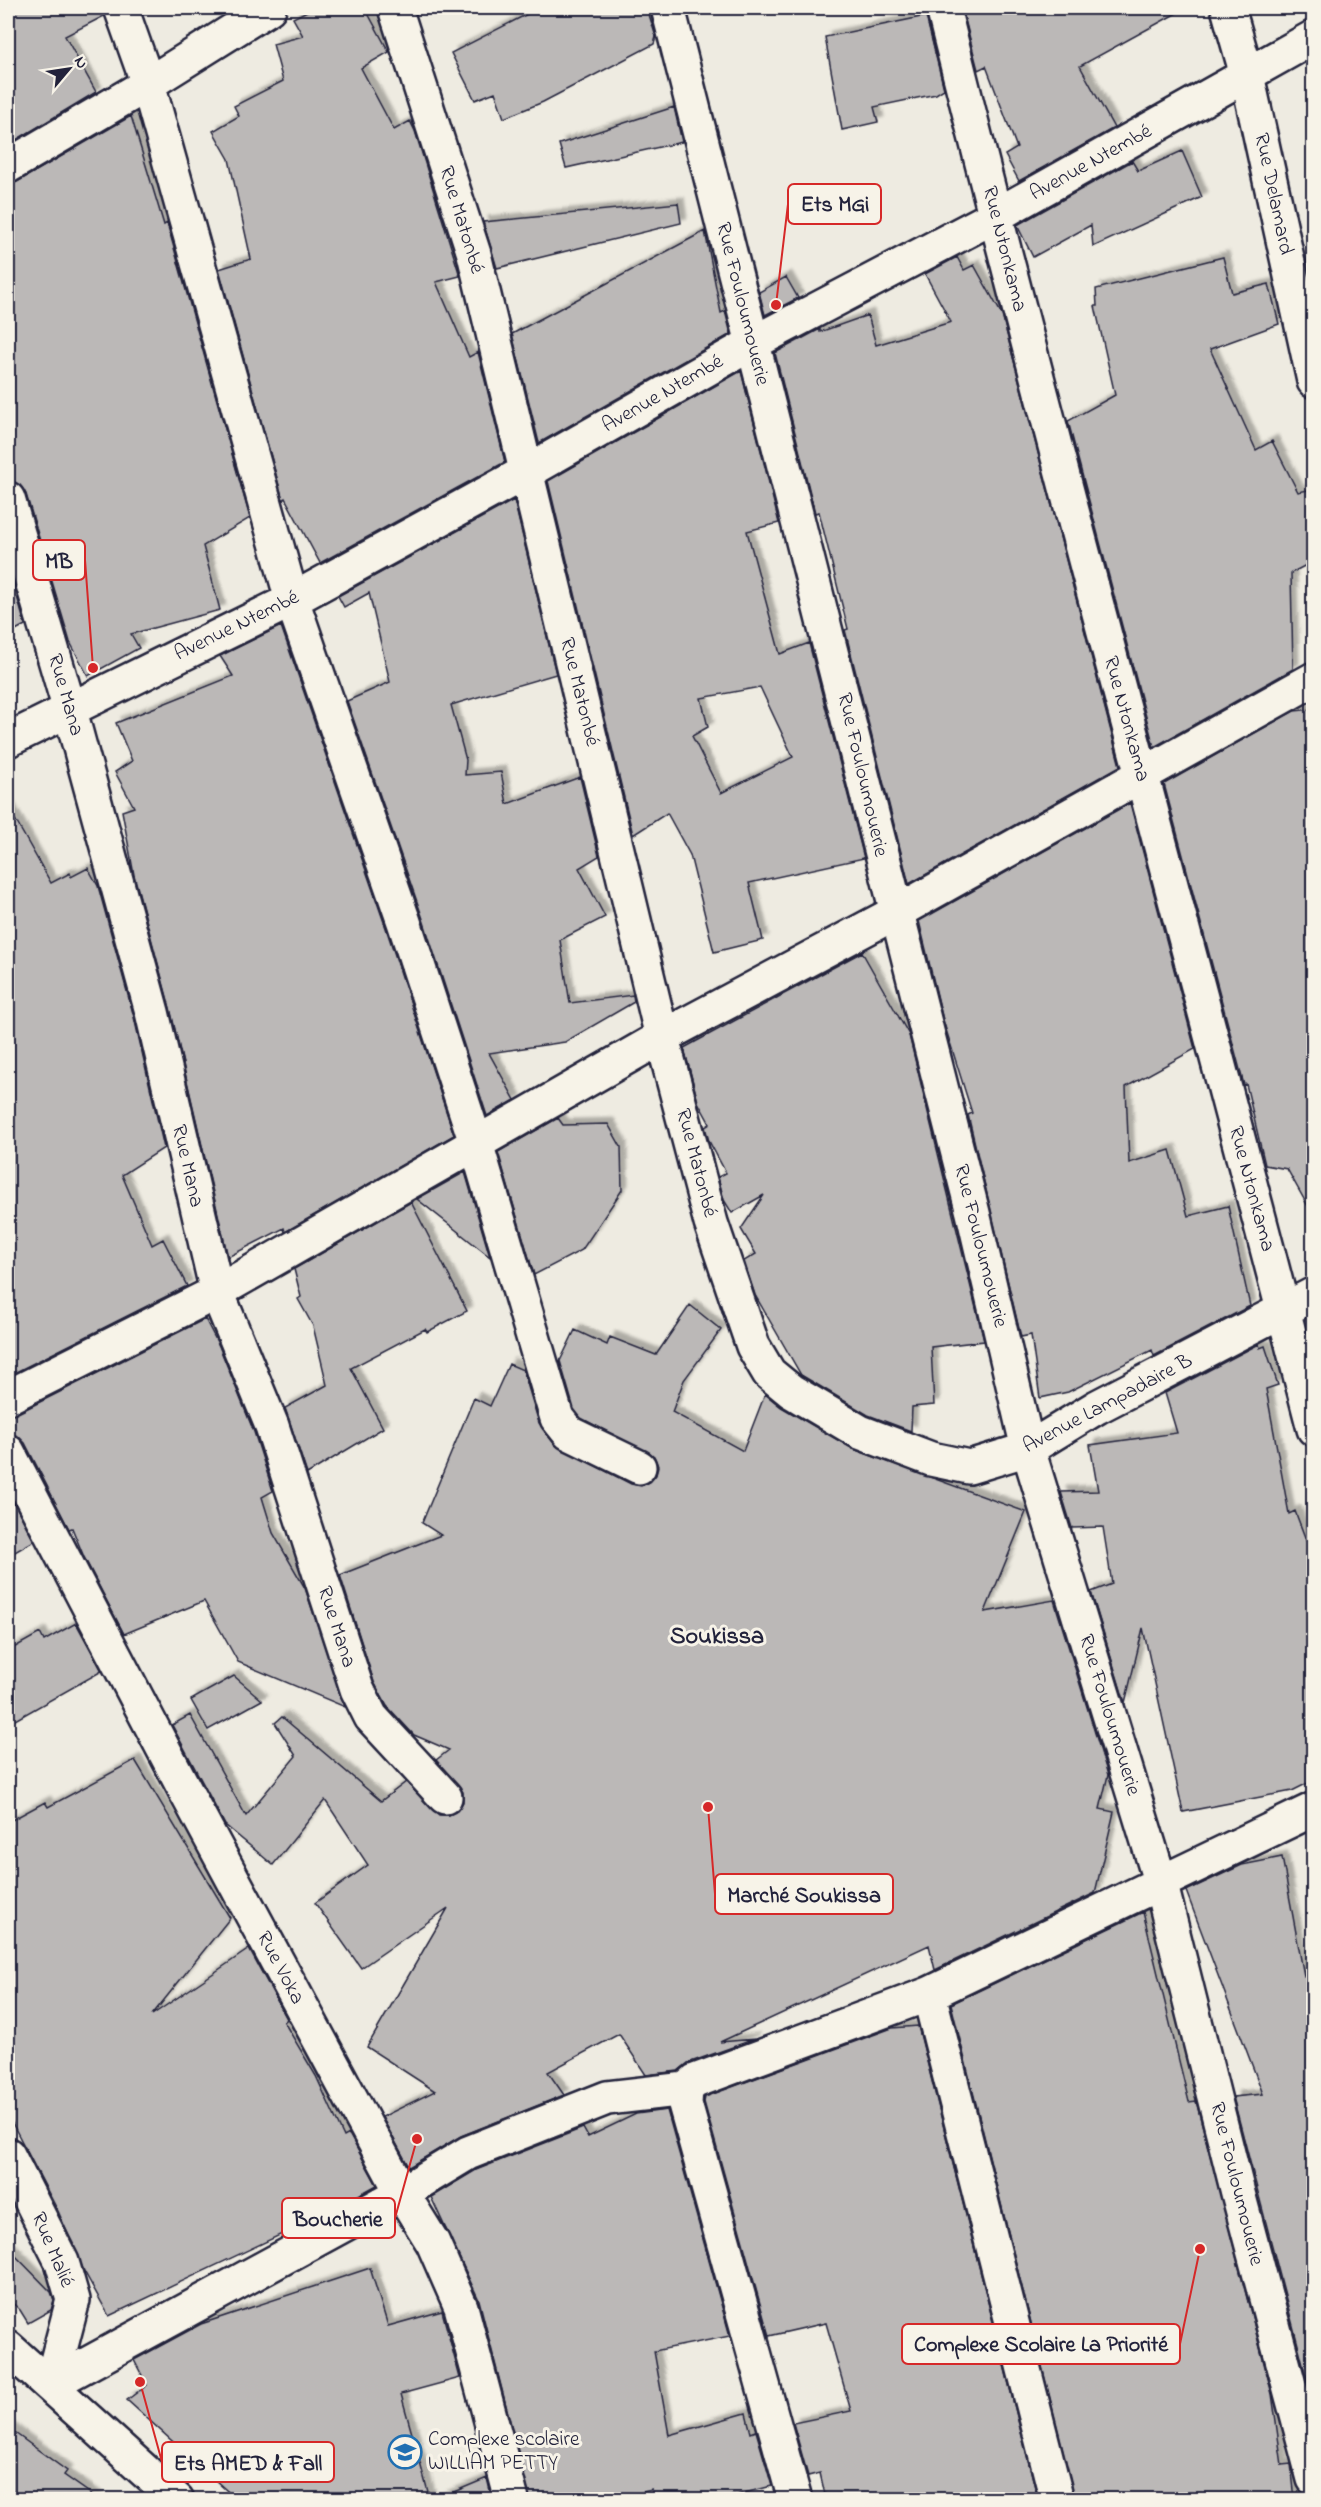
<svg xmlns="http://www.w3.org/2000/svg" width="1321" height="2507" font-family="'Indie Flower',sans-serif">
<defs>
<filter id="shadow"><feDropShadow dx="5.5" dy="-5.5" stdDeviation="1.5" flood-color="#0004"/></filter>
</defs>
<rect width="100%" height="100%" fill="#eeebe1"/>
<filter id="ink" filterUnits="userSpaceOnUse"><feTurbulence type="fractalNoise" baseFrequency=".0167" numOctaves="2"/><feDisplacementMap in="SourceGraphic" scale="12" xChannelSelector="R" yChannelSelector="G"/><feConvolveMatrix kernelMatrix="1 2 1 2 8 2 1 2 1" color-interpolation-filters="sRGB"/></filter>
<g filter="url(#ink)">
<path fill="#bbb8b7" stroke="#22223b" stroke-width="1.5" fill-rule="evenodd" filter="url(#shadow)" d="M8 8H103L104 16 65 36 96 92 8 145Z
M313 8H365L389 52 361 68 394 130 410 121 415 131 460 276 436 282 469 357 478 352 505 462 320 563 285 498 283 500 219 269 251 259 229 159 213 131 239 116 234 106 283 81 273 44 303 36 293 18Z
M539 8H647L656 37 654 44 543 102 504 118 495 92 475 100 451 53Z
M962 8H1186L1080 66 1114 128 1019 181 1005 155 1017 148 986 66 978 70Z
M926 16 944 89 936 94 874 107 878 122 842 130 825 37Z
M674 107 682 142 566 168 559 144Z
M131 116 164 225 167 223 250 518 203 546 220 610 131 634 139 648 88 676 70 642 26 494 20 485 8 481V185L17 182Z
M1182 151 1202 197 1093 247 1091 225 1033 257 1017 225 1132 161 1138 171Z
M678 203 681 223 497 268 483 222Z
M705 231 721 313 725 311 731 334 539 443 512 334Z
M957 257 964 270 974 265 1002 315 1120 766 909 884 845 630 848 629 819 512 815 513 775 353 820 329V332L868 315 876 345 951 322 925 274Z
M1223 257 1232 293 1269 284 1279 324 1210 349 1256 450 1272 441 1298 492 1314 489V561L1291 573 1293 669 1154 747 1068 421 1115 395 1095 306H1097L1096 289Z
M786 277 798 298 765 315 759 292Z
M741 371 779 523 747 531 780 654 809 643 864 858 749 883 763 940 714 952 690 855 667 813 633 835 548 481ZM760 687 793 757 721 793 692 736 708 727 701 698Z
M514 500 556 674 451 705 466 760 465 775 501 772 507 804 580 777 599 856 579 868 605 917 560 940 570 1003 633 995 634 1002 565 1042 489 1053 515 1100 487 1116 422 916 347 701 390 682 369 593 344 607 338 596Z
M8 564 25 625 8 634Z
M281 626 386 928 454 1135 285 1232 284 1228 228 1257 170 1008 134 875 122 811 134 807 115 772 132 761 116 723 233 676 220 656Z
M1314 709V1217L1287 1169 1265 1165 1246 1084 1244 1085 1164 784 1294 711Z
M1130 803 1195 1049 1126 1087 1129 1163 1170 1150 1188 1216 1228 1206 1250 1306 1154 1356 1152 1350 1068 1392 1040 1398 1031 1335 1021 1337 968 1115 972 1113 943 1020 919 921Z
M8 807 51 883 70 873 71 877 88 868 98 886 134 1017 164 1148 122 1175 152 1245 163 1239 187 1286 8 1376Z
M862 952 909 1035 984 1341 931 1347 934 1405 912 1407 911 1431 868 1415 801 1375 755 1295 744 1261 756 1254 741 1229 764 1195 732 1213 724 1200 718 1177 726 1173 709 1141 705 1127 710 1124 698 1102 684 1048Z
M558 1118 563 1125 608 1124 621 1147 622 1190 582 1250 534 1275 498 1152Z
M465 1172 490 1257 417 1199Z
M411 1202 467 1311 427 1332 425 1329 351 1368 383 1428 307 1474 285 1408 327 1385 313 1326 298 1299 301 1297 294 1269Z
M690 1305 721 1330 684 1380 672 1412 743 1451 765 1394 781 1407 853 1449 1026 1512 985 1612 1054 1600 1108 1775 1100 1809 1114 1812 1095 1893 935 1970 929 1945 720 2042 755 2039 688 2063 678 2071 646 2075 619 2034 548 2072 564 2095 461 2136 409 2167 382 2117 435 2091 367 2047 448 1908 361 1968 315 1903 368 1865 325 1800 273 1865 225 1825 172 1725 190 1715 246 1816 296 1756 275 1723 282 1717 381 1801 406 1782 439 1815H449L457 1811 463 1802V1792L436 1760 449 1750 414 1735 387 1706 374 1682 340 1575 441 1535 422 1523 474 1398 490 1406 509 1364 523 1370 539 1423 555 1445 631 1484 641 1486 650 1482 656 1475 658 1466 654 1456 581 1418 574 1409 560 1361 575 1330 607 1345 610 1337 656 1355Z
M205 1319 219 1346 254 1432 273 1491 262 1497 273 1533 305 1588 345 1707 238 1662 204 1601 124 1634 84 1557 72 1528 69 1529 25 1443 18 1436 8 1433V1416L16 1414Z
M1259 1344 1260 1348 1265 1346 1278 1385 1266 1389 1289 1514 1295 1511 1314 1561V1780L1292 1791 1183 1812 1143 1628 1125 1703 1091 1592 1112 1584 1103 1527 1072 1528 1061 1492 1098 1491 1090 1445 1177 1433 1165 1393Z
M8 1491 34 1541 8 1556Z
M76 1623 102 1671 8 1724V1651L40 1633 44 1641Z
M234 1676 262 1700 208 1730 191 1700Z
M135 1760 230 1918 152 2015 249 1949 287 2019 284 2022 316 2076 344 2137 349 2134 377 2185 320 2216 109 2316 84 2271 58 2211 8 2115V1822L45 1802 48 1807Z
M1282 1857 1304 1976 1314 1972V2381L1308 2383 1233 2097 1263 2094 1186 1891 1242 1865Z
M1143 1912 1189 2102 1196 2101 1272 2394 1282 2465 1291 2464 1295 2499H1075L951 2004Z
M918 2026 1038 2499H826L820 2473 808 2476 793 2423 851 2411 826 2323 769 2336 704 2102 705 2097 892 2028Z
M667 2110 730 2336 654 2351 669 2435 746 2413 751 2433 756 2431 772 2486 721 2499H654L652 2490 614 2499H530L479 2300 431 2197 476 2170 583 2128 588 2137 636 2114Z
M8 2248 51 2292 54 2300 51 2310 28 2323 20 2310 8 2299Z
M370 2268 388 2326 442 2311 460 2378 401 2394 430 2499H236L127 2400 147 2385 134 2360 201 2324Z
M8 2428 67 2471 64 2475 98 2499H8Z
M487 2478 492 2499H437Z"/>
<g fill="none" stroke-linecap="round" stroke-linejoin="round">
<g stroke="#22223b" stroke-width="38">
<path id="minor" d="M121 8 148 84 292 600 404 922 476 1143 557 1418 569 1433 639 1467
M395 8 474 254 662 1037 711 1223 753 1346 769 1373 791 1391 860 1432 931 1459 969 1467 1028 1449 1097 1407 1314 1294
M668 8 973 1213 1028 1449 1160 1881 1238 2193 1314 2479
M943 8C1061 483 1192 955 1314 1429
M1228 8 1247 75 1314 381
M8 166 148 84 269 8
M8 499 69 707 152 1012 217 1292 272 1426 357 1689 371 1717 445 1797
M8 740 292 600 526 472 751 344 995 216 1314 37
M8 1397 217 1292 662 1037 895 913 1314 679
M8 1452 187 1794 402 2193 433 2243 461 2307 512 2500
M929 1994 1057 2500
M686 2089 685 2104 795 2500
M8 2155 62 2262 73 2300 51 2384
M51 2384 402 2193 468 2153 607 2098 686 2089 695 2081 929 1994 1314 1809"/>
</g>
<g stroke="#22223b" stroke-width="38">
<path id="major" d="M8 2348 177 2500"/>
</g>
<use href="#minor" stroke="#f7f3e8" stroke-width="33"/>
<use href="#major" stroke="#f7f3e8" stroke-width="33"/>
</g>
</g>
<defs>
<g id="school-ring" transform="scale(1.725)"><circle r="9.5" fill="#f7f3e8" stroke="#1f6fb2" stroke-width="1.5"/><path d="M0-5L7-2L0 1L-7-2ZM-4 1L0 2.5L4 1V4Q0 6-4 4Z" fill="#1f6fb2"/></g>
</defs>
<g fill-rule="evenodd">
<use href="#school-ring" x="405" y="2452"/>
</g>
<g text-anchor="middle" dominant-baseline="central" stroke-width="6" stroke-linejoin="round" paint-order="stroke">
<g font-size="21" fill="#22223b" stroke="#f7f3e8">
<text transform="translate(1091 163) rotate(-29)">Avenue Ntembé</text>
<text transform="translate(1273 194) rotate(78)">Rue Delamard</text>
<text transform="translate(461 220) rotate(73)">Rue Matonbé</text>
<text transform="translate(1004 249) rotate(76)">Rue Ntonkama</text>
<text transform="translate(742 304) rotate(76)">Rue Fouloumouerie</text>
<text transform="translate(663 394) rotate(-30)">Avenue Ntembé</text>
<text transform="translate(237 626) rotate(-26)">Avenue Ntembé</text>
<text transform="translate(579 692) rotate(76)">Rue Matonbé</text>
<text transform="translate(65 695) rotate(74)">Rue Mana</text>
<text transform="translate(1126 719) rotate(75)">Rue Ntonkama</text>
<text transform="translate(862 775) rotate(77)">Rue Fouloumouerie</text>
<text transform="translate(696 1163) rotate(75)">Rue Matonbé</text>
<text transform="translate(187 1166) rotate(77)">Rue Mana</text>
<text transform="translate(1251 1189) rotate(75)">Rue Ntonkama</text>
<text transform="translate(980 1246) rotate(76)">Rue Fouloumouerie</text>
<text transform="translate(1108 1404) rotate(-28)">Avenue Lampadaire B</text>
<text transform="translate(336 1627) rotate(72)">Rue Mana</text>
<text transform="translate(1109 1715) rotate(73)">Rue Fouloumouerie</text>
<text transform="translate(280 1968) rotate(62)">Rue Voka</text>
<text transform="translate(1236 2184) rotate(76)">Rue Fouloumouerie</text>
<text transform="translate(52 2250) rotate(67)">Rue Malié</text>
</g>
<g font-size="21" fill="#22223b" stroke="#f7f3e8" text-anchor="start">
<text x="428" y="2440">Complexe scolaire<tspan x="428" dy="24">WILLIAM PETTY</tspan></text>
</g>
<g font-size="24" font-weight="bold" fill="#22223b" stroke="#f7f3e8">
<text x="717" y="1637">Soukissa</text>
</g>
</g>
<path fill="none" stroke="#d62828" stroke-width="2" d="M776 305L788 204M93 668L85 560M708 1807L715 1894M417 2139L395 2218M1200 2249L1180 2344M140 2382L162 2462"/>
<g fill="#d62828" stroke="#f7f3e8" stroke-width="2">
<circle cx="776" cy="305" r="6"/>
<circle cx="93" cy="668" r="6"/>
<circle cx="708" cy="1807" r="6"/>
<circle cx="417" cy="2139" r="6"/>
<circle cx="1200" cy="2249" r="6"/>
<circle cx="140" cy="2382" r="6"/>
</g>
<g fill="#f7f3e8" stroke="#d62828" stroke-width="2">
<rect x="788" y="184" width="93" height="40" rx="6"/>
<rect x="33" y="540" width="52" height="40" rx="6"/>
<rect x="715" y="1874" width="178" height="40" rx="6"/>
<rect x="282" y="2198" width="113" height="40" rx="6"/>
<rect x="902" y="2324" width="278" height="40" rx="6"/>
<rect x="162" y="2442" width="172" height="40" rx="6"/>
</g>
<g font-size="22" text-anchor="middle" font-weight="bold" fill="#22223b">
<text x="835" y="211">Ets MGi</text>
<text x="59" y="568">MB</text>
<text x="804" y="1902">Marché Soukissa</text>
<text x="338" y="2226">Boucherie</text>
<text x="1041" y="2351">Complexe Scolaire La Priorité</text>
<text x="248" y="2470">Ets AMED &amp; Fall</text>
</g>
<rect width="1321" height="2507" fill="none" stroke="#f7f3e8" stroke-width="30"/>
<rect x="15" y="15" width="1291" height="2477" fill="none" stroke="#22223b" stroke-width="2" filter="url(#ink)"/>
<g transform="translate(69 69) rotate(61)" stroke="#f7f3e8" stroke-width="4.5" paint-order="stroke">
<path d="M0-4.5L10 22L0 15L-10 22Z" fill="#22223b"/>
<text y="-9" font-size="16" font-weight="bold" text-anchor="middle" fill="#22223b">N</text>
</g>
</svg>
